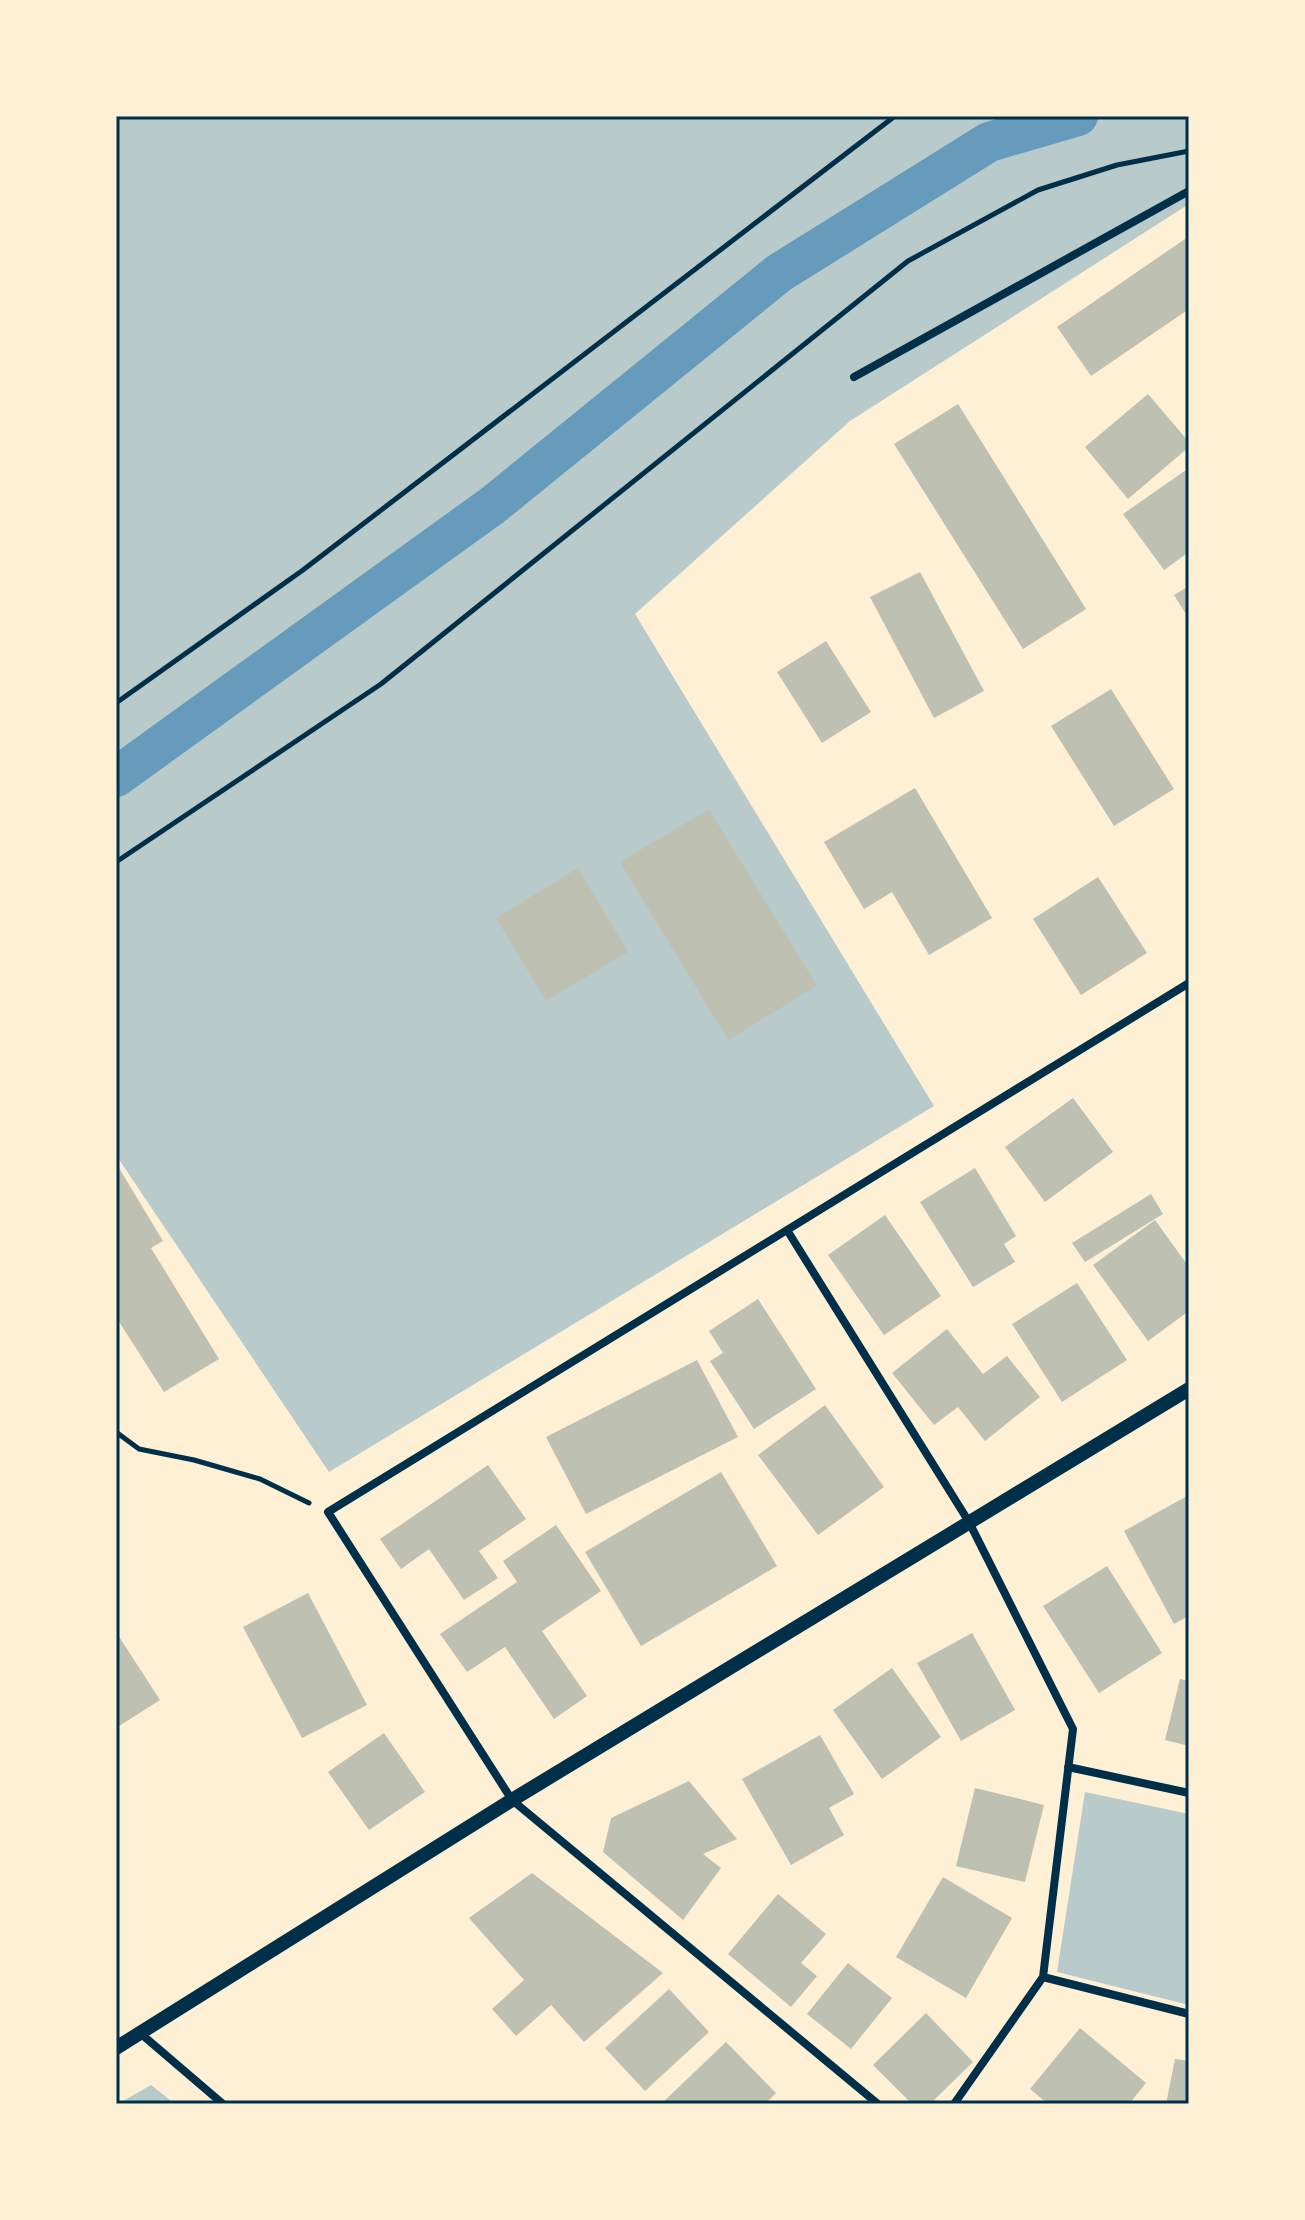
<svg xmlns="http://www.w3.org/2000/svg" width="1305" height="2220" font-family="Ubuntu,sans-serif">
<rect width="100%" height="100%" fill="#fdf0d5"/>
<path fill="#b9caca" d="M116 116H1189V204L850 421 635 614 934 1106 329 1472 116 1155Z
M1085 1792 1189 1814V2005L1057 1972Z
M151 2085 175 2104H118Z"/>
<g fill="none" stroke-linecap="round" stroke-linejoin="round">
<path stroke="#669bbc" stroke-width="40" d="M116 777 493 505 779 273 989 142 1078 116"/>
</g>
<path fill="#bec0b2" d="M1185 239 1189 245V309L1091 376 1057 327Z
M1148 394 1189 442V447L1128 499 1085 447Z
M958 404 1086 609 1023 649 894 444Z
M1186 470 1189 474V552L1164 570 1123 514Z
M920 572 984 691 934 718 870 597Z
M1189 586V619L1174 595Z
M826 641 871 712 822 743 777 672Z
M1111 689 1174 789 1114 826 1051 726Z
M915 788 992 918 929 955 892 892 864 909 824 842Z
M709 809 817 986 728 1040 620 862Z
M578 868 628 952 546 1001 496 918Z
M1098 877 1147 953 1081 995 1033 919Z
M1073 1098 1113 1152 1045 1202 1005 1147Z
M116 1163 163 1241 151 1248 219 1359 164 1392 116 1317Z
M975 1168 1016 1236 1004 1244 1015 1262 973 1287 920 1202Z
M1151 1194 1163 1214 1085 1262 1072 1243Z
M885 1215 941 1296 884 1335 828 1255Z
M1155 1220 1189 1267V1311L1148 1341 1093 1265Z
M1077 1283 1127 1360 1062 1402 1012 1324Z
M758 1299 816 1389 754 1429 710 1361 723 1353 709 1331Z
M947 1329 983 1374 1007 1356 1040 1397 985 1441 958 1407 934 1425 892 1373Z
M697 1360 738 1437 586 1514 546 1437Z
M825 1405 884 1487 818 1535 758 1455Z
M488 1465 526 1519 479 1551 498 1578 464 1600 429 1549 401 1569 380 1539Z
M721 1472 777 1566 641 1646 585 1552Z
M1189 1495V1616L1174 1624 1124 1531Z
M556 1525 601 1591 542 1631 587 1696 554 1719 505 1647 467 1672 440 1634 517 1582 503 1561Z
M1107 1566 1162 1653 1099 1693 1043 1606Z
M308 1593 367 1705 302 1738 243 1627Z
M116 1632 160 1700 116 1728Z
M972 1633 1015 1710 961 1741 917 1663Z
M892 1668 941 1737 882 1779 833 1710Z
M1180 1679 1189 1681V1746L1165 1740Z
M384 1733 425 1792 369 1830 328 1772Z
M820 1735 854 1794 829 1808 844 1835 791 1865 742 1779Z
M689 1781 737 1839 703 1854 721 1868 683 1920 603 1852 611 1818Z
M975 1788 1044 1805 1025 1882 956 1866Z
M532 1873 663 1973 584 2042 551 2005 516 2036 492 2009 524 1980 469 1918Z
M943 1877 1012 1918 966 1998 896 1957Z
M778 1894 826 1934 801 1963 817 1976 791 2007 728 1954Z
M848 1963 892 1998 851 2049 807 2014Z
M669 1989 709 2032 645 2091 605 2048Z
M926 2013 973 2062 930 2104H912L873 2065Z
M1080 2028 1146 2083 1129 2104H1048L1030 2089Z
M726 2042 776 2093 765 2104H661Z
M1175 2059 1189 2061V2104H1166Z"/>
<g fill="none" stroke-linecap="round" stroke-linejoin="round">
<path stroke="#003049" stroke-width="5" d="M116 703 303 570 895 116
M116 862 381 684 908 261 1038 190 1117 165 1189 151
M116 1432 139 1449 194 1460 260 1479 309 1503"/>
<path stroke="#003049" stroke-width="8" d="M854 377 1189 191
M787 1230 969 1522 1073 1729 1043 1977 954 2104
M1068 1767 1189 1793
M1043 1977 1189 2014
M140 2033 223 2104
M878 2104 512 1800 328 1512 1189 983"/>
<path stroke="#003049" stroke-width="14" d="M116 2048 512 1800 1189 1389"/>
</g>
<rect width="1305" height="2220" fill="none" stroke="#fdf0d5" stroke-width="236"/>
<rect x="118" y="118" width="1069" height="1984" fill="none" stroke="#003049" stroke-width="3"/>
</svg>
